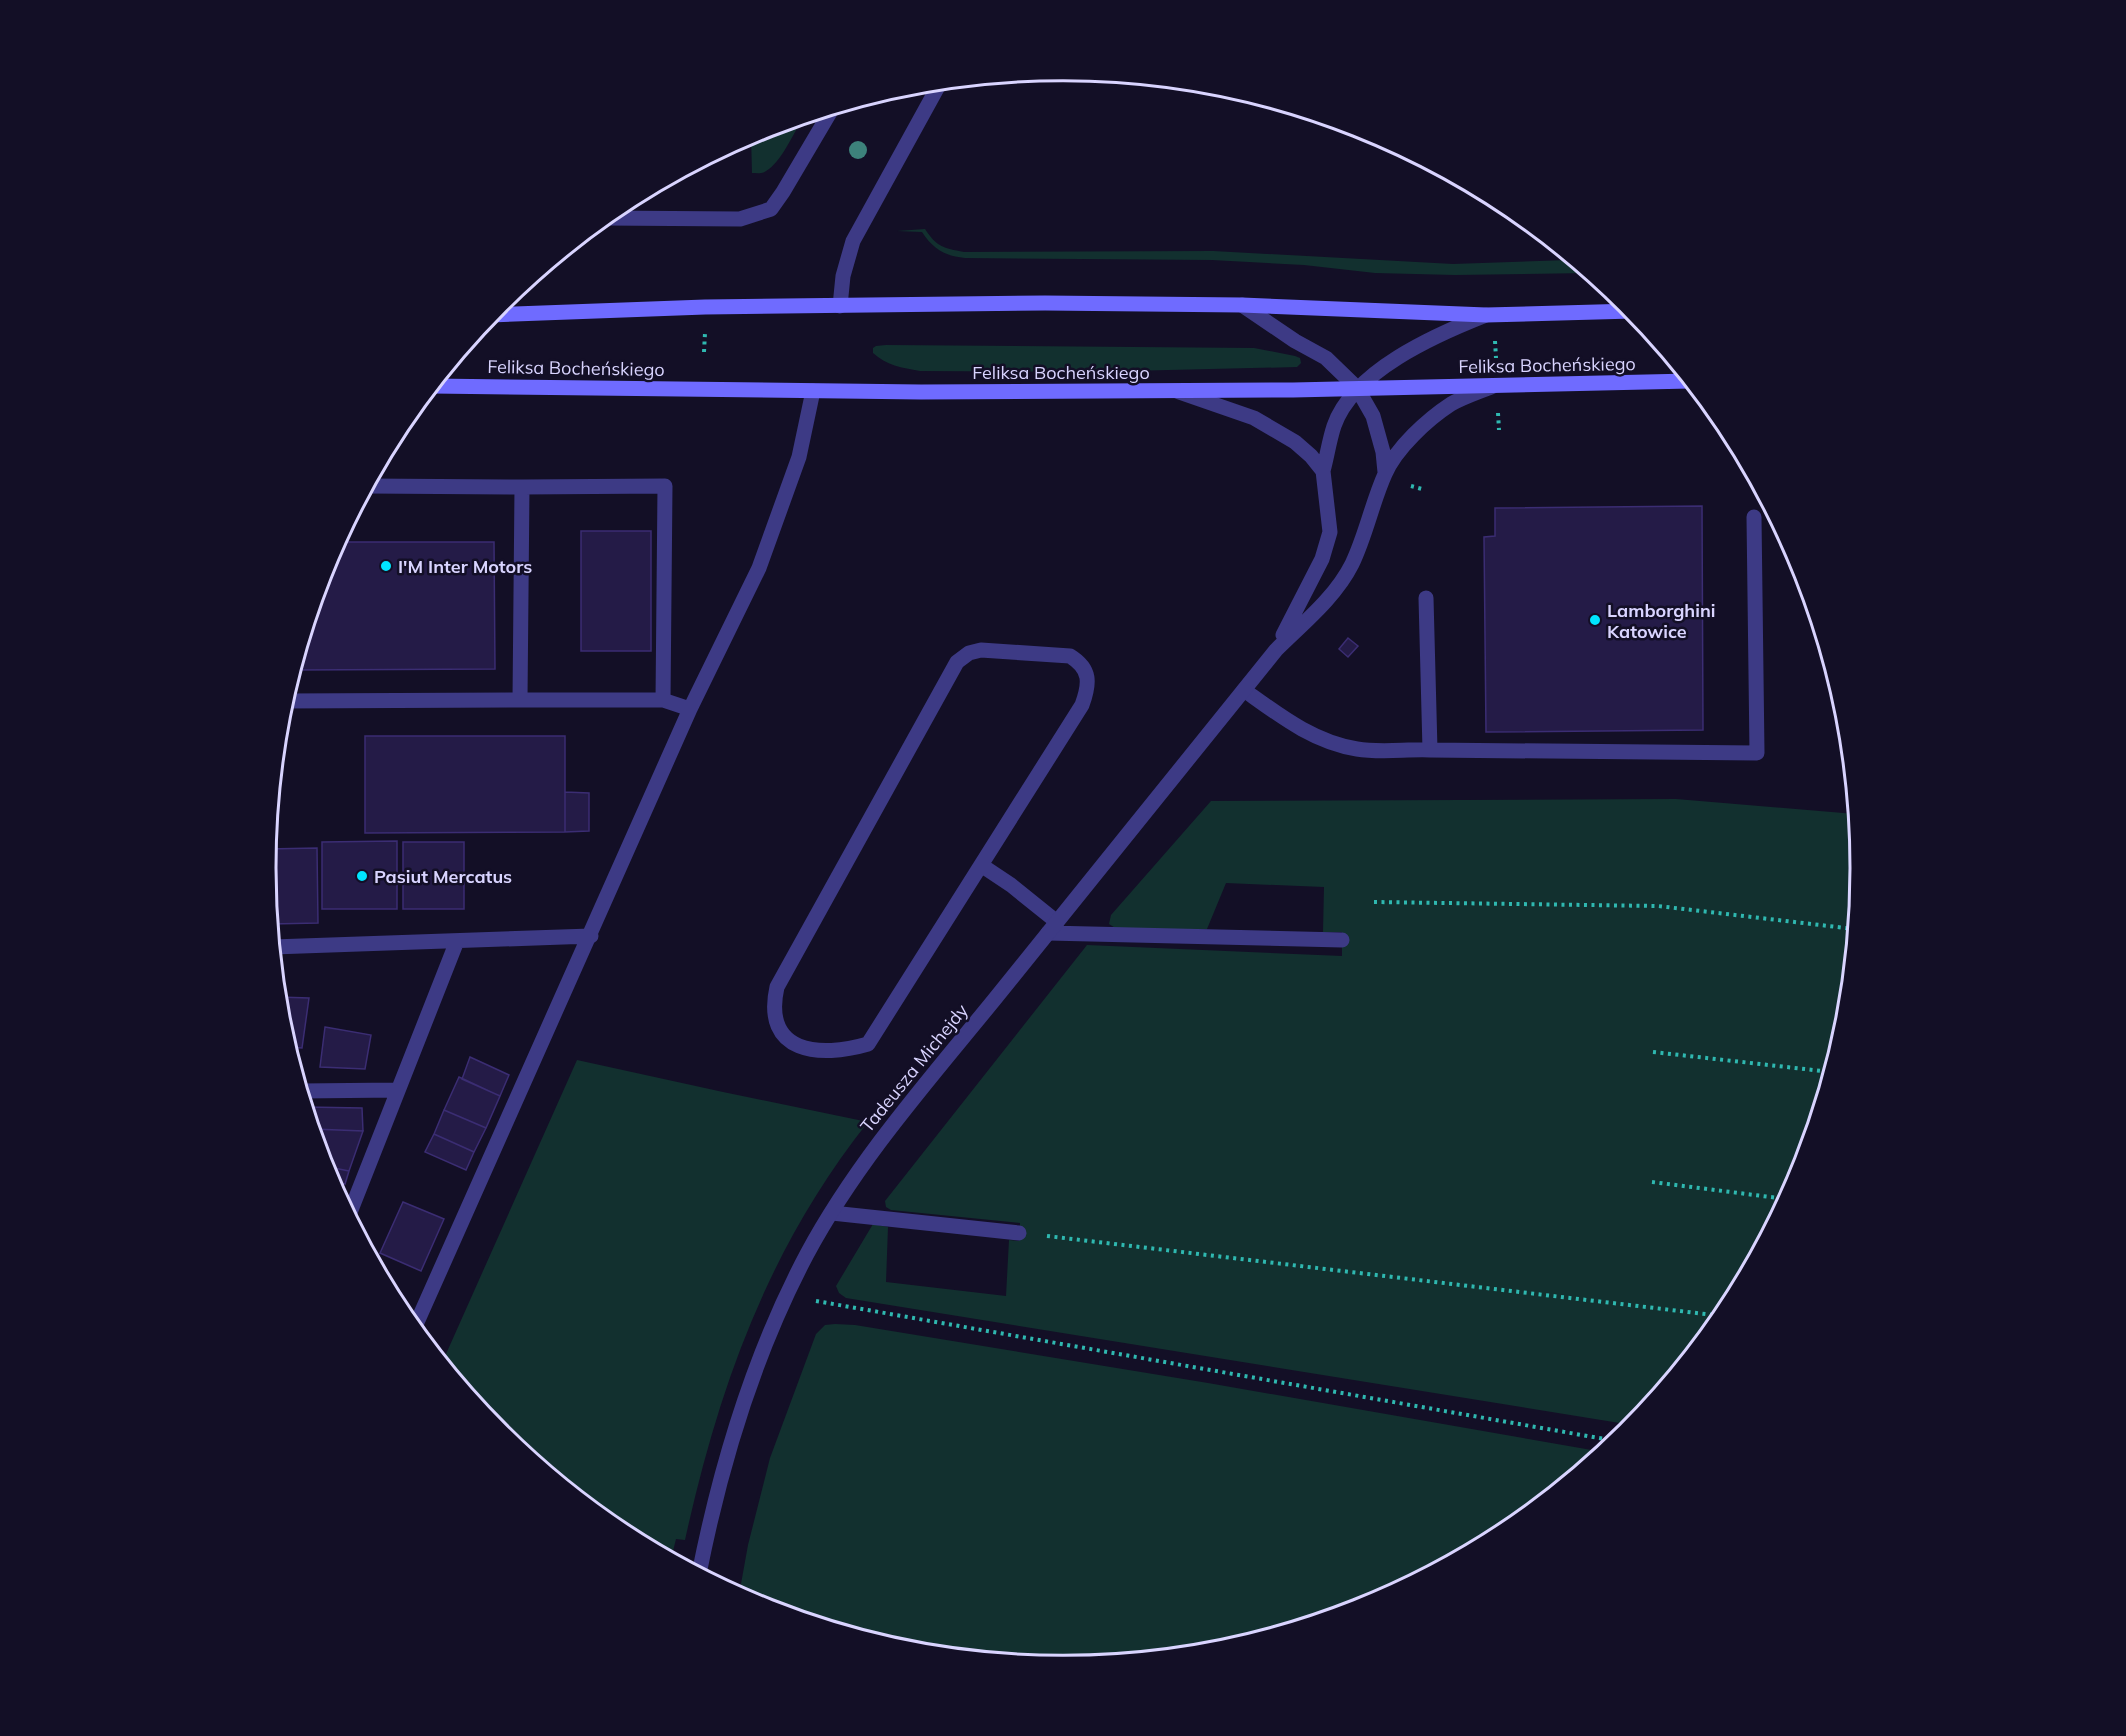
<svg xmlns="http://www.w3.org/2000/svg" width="2126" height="1736" font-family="Mulish,sans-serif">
<rect width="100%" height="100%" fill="#130f26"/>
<path fill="#12302f" d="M803 118C794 132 781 163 766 171 762 174 757 173 752 173L751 135Z
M925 229C937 247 943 248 964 252L1213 251 1453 264 1569 260V256L1589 273 1455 275 1375 273 1304 265 1212 260 965 258C945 256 933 249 922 232L897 231Z
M886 345 1254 348 1295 356 1300 358 1301 363 1297 367 1086 372 920 371C902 368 886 365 873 353V348L876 346Z
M1676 799 1855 814 1860 868 1845 1024 1800 1174 1726 1311 1632 1425 846 1298 839 1293 836 1286 873 1224 888 1227 886 1282 1006 1296 1009 1240 1019 1241 1020 1223 891 1210 886 1207 885 1201 1087 945 1342 956V932H1323L1324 887 1226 883 1207 929H1117L1109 924 1111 915 1211 801Z
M577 1060 723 1092 868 1122C769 1247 719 1385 685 1540L676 1539 671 1559 620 1531 499 1432 442 1363Z
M835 1324 855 1325 1208 1383 1603 1452 1506 1531 1368 1605 1218 1650 1063 1665 907 1650 758 1605 739 1595 748 1545 770 1458 816 1334 825 1325Z"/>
<path fill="#241b47" stroke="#3b2d73" stroke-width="1.5" d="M1702 506 1703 730 1486 732 1484 537 1495 536V508Z
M581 531H651V651H581Z
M337 542H494L495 669 294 670 326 562Z
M1348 638 1358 646 1348 657 1339 649Z
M365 736H565V832L365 833Z
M565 792 589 793V831L565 832Z
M397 841V909H322V842Z
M403 842H464V909H403Z
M317 848 318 923 271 924 266 868 267 849Z
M278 997 309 998 302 1048 288 1047 281 1023Z
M325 1027 371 1035 365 1069 320 1067Z
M470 1057 509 1075 500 1096 462 1079Z
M459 1077 500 1096 486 1128 444 1110Z
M306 1107 362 1108 363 1131 313 1129Z
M444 1110 486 1128 474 1152 434 1134Z
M313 1129 363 1131 349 1171 324 1166Z
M434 1134 474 1152 466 1170 425 1152Z
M324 1166 349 1171 345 1184 330 1180Z
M331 1183 341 1186 338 1195Z
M403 1202 444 1219 421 1271 380 1253Z"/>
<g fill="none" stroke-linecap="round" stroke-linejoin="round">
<path stroke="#2fb8b0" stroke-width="4" stroke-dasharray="3 4.5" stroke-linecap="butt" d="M1495 341 1496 358
M704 352 705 333
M1498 413 1499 430
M1411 486 1422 489
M1374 902 1658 906 1854 929
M1653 1052 1831 1072
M1652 1182 1786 1199
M1047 1236 1722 1316
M816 1301 1616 1441"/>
<path stroke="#3d3a85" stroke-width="15" d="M604 218 740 219 771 209 783 192 832 109
M840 306 843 276 853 241 940 83
M367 486 522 487 520 700H663L690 709 759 568 799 457 813 391
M522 487 665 486 663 700
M1244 690C1279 715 1313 742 1357 749 1380 753 1407 749 1430 750L1426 598
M284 701 520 700
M1430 750 1757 753 1754 517
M981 865 868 1044C820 1058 762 1054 777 987L957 662 969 653 981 650 1070 656C1091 669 1090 683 1082 705L981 865 1011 885 1057 922
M1048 933 1342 940
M273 947 591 936
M301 1091 397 1090
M832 1213 1019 1233
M349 1215 457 941
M414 1329 690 709"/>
<path stroke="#3d3a85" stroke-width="15" d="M1242 305 1295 341 1326 358 1357 388 1373 416 1383 452 1385 472
M1179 392 1254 418 1295 442 1311 456 1323 471 1330 532 1322 559 1283 635
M1323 471C1327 457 1329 441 1334 426 1353 371 1435 335 1486 315
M699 1574C721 1463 754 1354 807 1254 857 1161 928 1081 994 1000 1088 883 1182 767 1276 650 1302 624 1335 598 1352 564 1366 535 1372 503 1385 474 1396 448 1428 419 1451 404 1463 397 1479 392 1493 386"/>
<path stroke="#6f6bff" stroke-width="15" d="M490 315 705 307 1045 303 1242 305 1486 315 1633 311
M432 386 921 392 1293 390 1690 381"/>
</g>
<circle fill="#3d827b" cx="858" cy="150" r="9"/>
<g fill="#00e5ff" stroke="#130f26" stroke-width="2">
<circle cx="386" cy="566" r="6"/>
<circle cx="1595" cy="620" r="6"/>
<circle cx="362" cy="876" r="6"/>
</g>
<g text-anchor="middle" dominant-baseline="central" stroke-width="5" stroke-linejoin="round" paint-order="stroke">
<g font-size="18" fill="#d9d4ff" stroke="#130f26">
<text transform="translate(1547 365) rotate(-1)">Feliksa Bocheńskiego</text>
<text transform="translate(576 368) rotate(1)">Feliksa Bocheńskiego</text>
<text x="1061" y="372">Feliksa Bocheńskiego</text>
<text transform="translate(914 1068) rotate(-51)">Tadeusza Michejdy</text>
</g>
<g font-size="18" font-weight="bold" fill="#d9d4ff" stroke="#130f26" text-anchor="start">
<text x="398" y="566">I'M Inter Motors</text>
<text x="1607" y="610">Lamborghini<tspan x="1607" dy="21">Katowice</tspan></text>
<text x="374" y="876">Pasiut Mercatus</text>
</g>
</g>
<path d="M0 0H2126V1736H0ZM276 868a787 787 0 1 1 1574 0a787 787 0 1 1-1574 0Z" fill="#130f26" fill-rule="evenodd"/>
<path fill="none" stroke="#d9d4ff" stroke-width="3" d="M276 868a787 787 0 1 1 1574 0a787 787 0 1 1-1574 0Z"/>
</svg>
